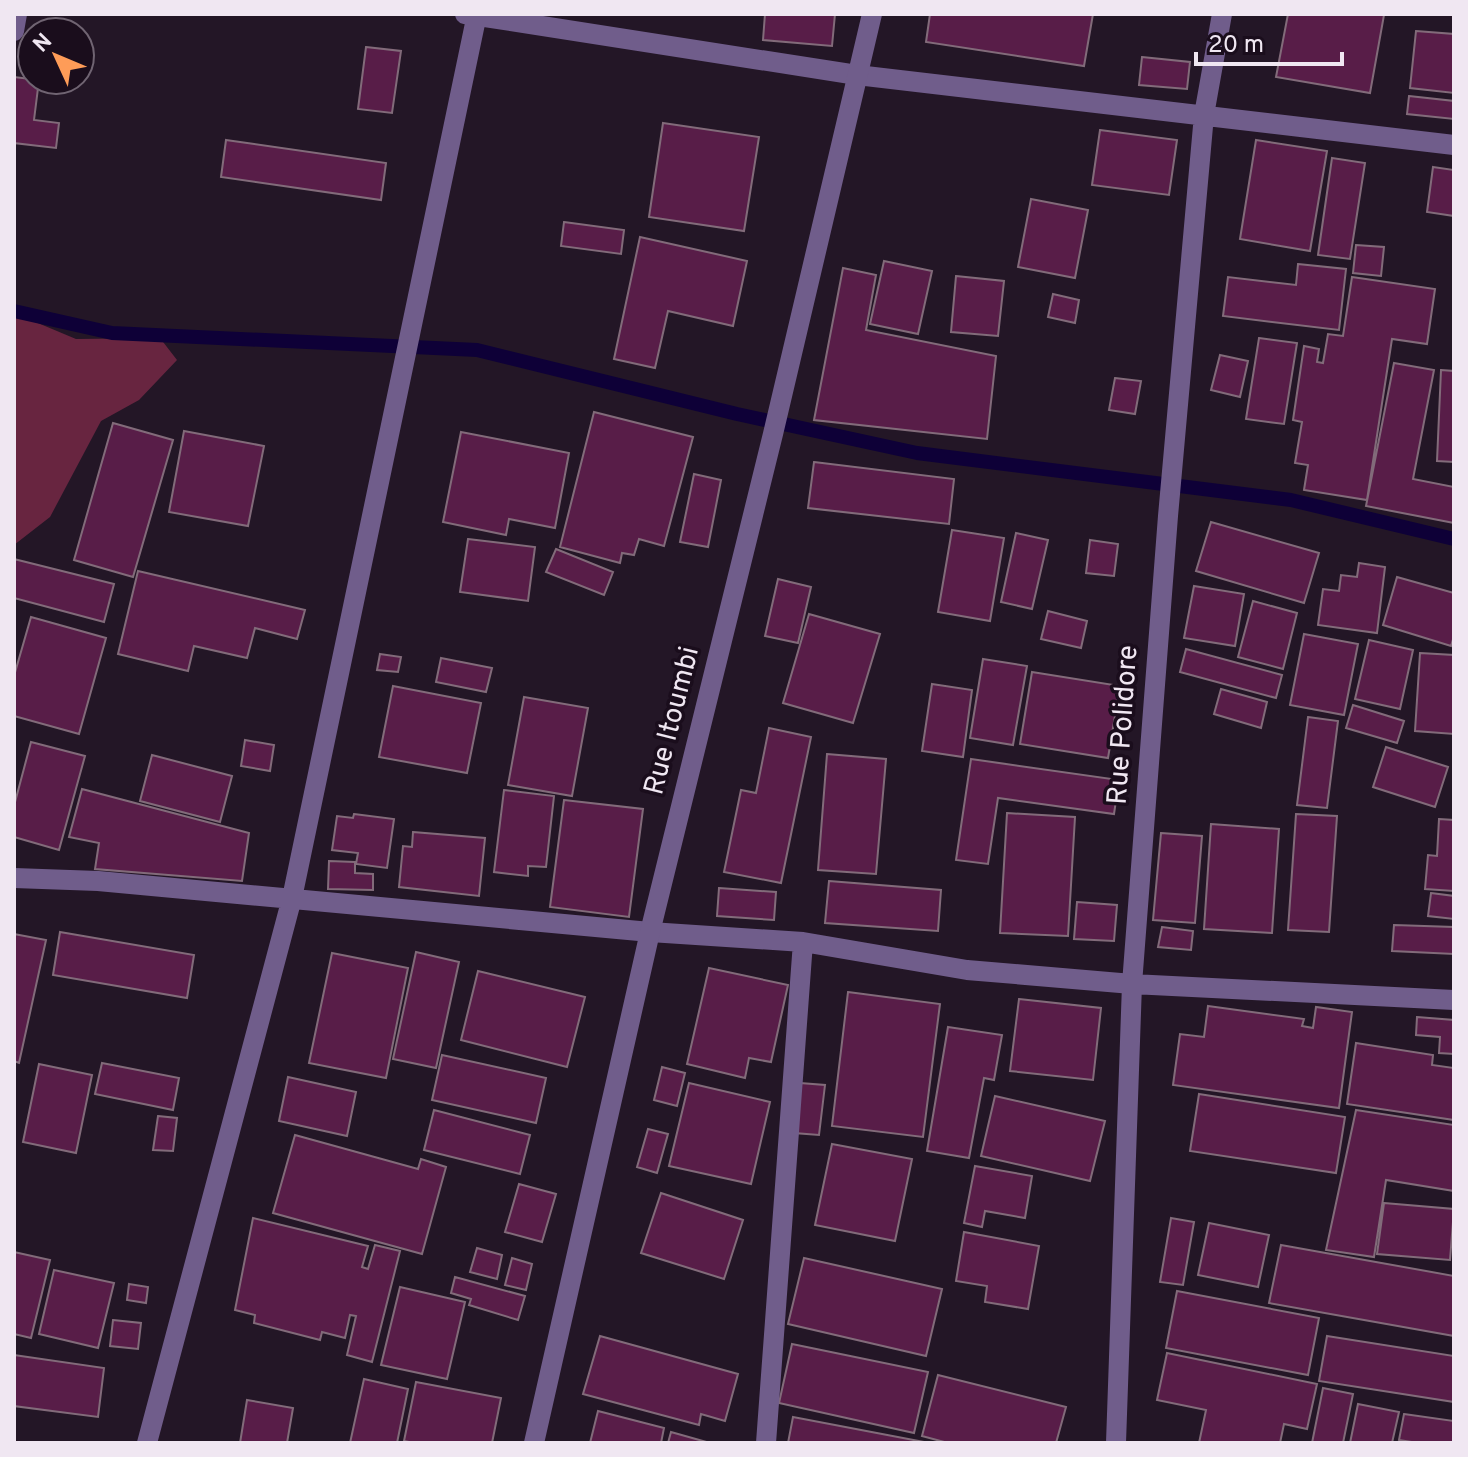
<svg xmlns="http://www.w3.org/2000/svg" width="1468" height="1457" font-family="Overpass,sans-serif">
<rect width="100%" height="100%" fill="#231626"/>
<path fill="#682540" d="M14 313 76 339 160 338 177 360 139 400 101 421 50 517 14 545Z"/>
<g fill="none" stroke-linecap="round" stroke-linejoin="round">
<path stroke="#0e0037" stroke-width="14" d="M14 311 112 333 477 350 737 414 917 453 1291 500 1454 539"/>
</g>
<path fill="#581d48" stroke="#826b7a" stroke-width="2" d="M765 14H835L832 46 763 40Z
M930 14H1093L1084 66 926 42Z
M1288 14 1384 15 1370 93 1276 77Z
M1416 31 1454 34V93L1410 88Z
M366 47 401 51 392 113 358 109Z
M1142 57 1190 62 1187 89 1139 85Z
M14 77 39 80 34 120 59 123 56 148 14 143Z
M1409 96 1454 101V119L1407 114Z
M663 123 759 137 744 231 649 217Z
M1100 130 1177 140 1169 195 1092 185Z
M226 140 386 163 381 200 221 177Z
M1256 140 1327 151 1310 251 1240 239Z
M1332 158 1365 163 1350 259 1318 255Z
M1433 167 1454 170V216L1427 212Z
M1031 199 1088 210 1075 278 1018 267Z
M564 222 624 230 621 254 561 246Z
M640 237 747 261 733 326 668 311 655 368 614 359Z
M1356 245 1384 247 1381 276 1353 273Z
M884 261 932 271 918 334 870 324Z
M1298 264 1346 269 1339 330 1223 316 1228 277 1296 285Z
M843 268 876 275 866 330 996 356 987 439 814 420Z
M956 276 1004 281 998 336 951 332Z
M1352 277 1435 289 1427 344 1392 339 1367 500 1304 490 1308 465 1295 463 1302 422 1293 420 1304 346 1319 349 1317 362 1323 363 1328 334 1343 336Z
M1053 294 1079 300 1075 323 1048 317Z
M1259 338 1297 343 1284 424 1246 419Z
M1220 355 1248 361 1240 397 1211 390Z
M1394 363 1434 370 1413 479 1454 487V523L1366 506Z
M1441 370 1454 371V462L1437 461Z
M1115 378 1141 381 1135 414 1109 410Z
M594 412 693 437 664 546 639 539 634 555 622 553 620 563 560 547Z
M113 423 173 440 133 577 74 560Z
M184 431 264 446 248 526 169 512Z
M461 432 569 453 555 528 509 519 506 535 443 522Z
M814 462 954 479 949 524 808 508Z
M694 474 721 480 708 547 680 542Z
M1211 522 1319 553 1304 603 1196 571Z
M952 530 1004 538 990 621 938 612Z
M1016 533 1048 540 1032 609 1001 602Z
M468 539 535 547 528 601 460 592Z
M1090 540 1118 544 1114 576 1086 573Z
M556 549 613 572 604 595 546 572Z
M14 559 114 584 104 622 14 598Z
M1359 563 1385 567 1377 633 1318 625 1323 589 1339 591 1341 575 1357 577Z
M138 571 305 610 297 639 255 628 247 658 194 646 188 671 118 654Z
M1397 577 1454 593V636L1451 646 1383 625Z
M778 579 811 587 798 643 765 636Z
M1194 586 1244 594 1235 646 1184 638Z
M1253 601 1297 613 1283 669 1238 657Z
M1048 611 1087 621 1081 648 1041 639Z
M809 614 880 634 853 723 783 703Z
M31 617 106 638 79 734 14 716V676Z
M1304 634 1358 644 1344 715 1290 705Z
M1369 640 1413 650 1400 709 1355 699Z
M1186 649 1282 675 1276 698 1180 672Z
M1420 653 1454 655V734L1415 731Z
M380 654 401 657 398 672 377 670Z
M441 658 492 668 486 692 436 682Z
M983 659 1027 666 1013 745 970 738Z
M1032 672 1120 686 1108 758 1020 744Z
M932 684 972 690 963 757 922 751Z
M393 686 481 703 467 773 379 757Z
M1221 689 1267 702 1261 728 1214 714Z
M524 697 588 708 572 796 508 785Z
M1353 705 1404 721 1397 743 1346 728Z
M1308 717 1338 721 1327 808 1297 805Z
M769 728 811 737 781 883 724 872 741 790 756 793Z
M245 740 274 745 270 771 241 766Z
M31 742 85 756 59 850 14 837V806Z
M1386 747 1448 767 1435 807 1373 787Z
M827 754 886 759 876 874 818 870Z
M152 755 232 776 220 822 140 801Z
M971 759 1119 780 1114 814 998 798 988 864 956 860Z
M82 789 249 833 242 881 95 869 99 843 69 837Z
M504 790 554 796 546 867 528 866V876L494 872Z
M564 800 643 809 629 917 550 907Z
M1007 813 1075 817 1068 936 1000 933Z
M354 814 394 819 387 868 356 864 358 853 332 850 337 816 353 818Z
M1296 814 1337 816 1329 932 1288 930Z
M1439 819 1454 820V891L1425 889 1428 855 1437 856Z
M1211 824 1279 829 1272 933 1204 929Z
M413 832 485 838 479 896 399 887 403 846 412 847Z
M1161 833 1202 836 1195 923 1153 920Z
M329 861 355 862V873L373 874V890L328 889Z
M829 881 941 890 938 931 825 923Z
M719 888 776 892 774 920 717 916Z
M1431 893 1454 896V919L1428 916Z
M1077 902 1117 905 1114 941 1074 939Z
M1394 925 1454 927V954L1392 951Z
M1162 927 1193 931 1191 950 1158 947Z
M60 932 194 955 187 998 53 975Z
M14 934 46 940 19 1063 14 1061Z
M416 952 459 962 436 1068 393 1059Z
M332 953 408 968 386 1078 309 1063Z
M709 968 788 985 771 1062 749 1058 745 1078 687 1064Z
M478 971 585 997 567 1067 461 1040Z
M848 992 940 1004 923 1137 832 1126Z
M1019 999 1101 1008 1093 1080 1010 1071Z
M1208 1006 1304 1019 1302 1026 1313 1028 1316 1007 1352 1012 1339 1108 1173 1085 1180 1034 1204 1037Z
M1417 1017 1454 1020V1054L1439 1053 1440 1037 1416 1035Z
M948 1027 1002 1035 994 1080 984 1078 969 1158 927 1151Z
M1356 1043 1433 1055 1432 1065 1454 1068V1120L1347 1104Z
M442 1055 546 1078 536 1123 432 1100Z
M102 1063 179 1078 173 1110 95 1094Z
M39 1064 92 1075 76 1153 23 1142Z
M662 1067 685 1073 677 1106 654 1100Z
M288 1077 356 1092 347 1136 279 1121Z
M689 1083 770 1102 751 1184 669 1166Z
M800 1083 825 1085 819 1135 794 1133Z
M1199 1094 1345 1117 1336 1173 1190 1151Z
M995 1096 1105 1121 1090 1181 981 1156Z
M434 1110 530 1135 520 1174 424 1150Z
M1356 1110 1454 1125V1191L1386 1180 1374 1257 1326 1250Z
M158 1116 177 1118 173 1151 153 1150Z
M648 1129 668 1134 657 1173 637 1167Z
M295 1135 418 1169 421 1159 446 1167 422 1254 273 1213Z
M832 1144 912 1159 895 1241 815 1225Z
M975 1166 1032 1176 1025 1218 985 1211 982 1227 964 1223Z
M519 1184 556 1194 542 1242 505 1232Z
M661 1193 743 1220 724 1279 641 1253Z
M1384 1203 1454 1209 1450 1260 1377 1254Z
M253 1218 368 1246 362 1267 368 1269 375 1245 400 1251 372 1362 347 1355 356 1316 350 1315 345 1338 322 1332 320 1340 254 1323 255 1315 235 1310Z
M1171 1218 1194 1222 1183 1285 1160 1282Z
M1209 1223 1269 1235 1258 1287 1198 1275Z
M964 1232 1039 1246 1028 1309 985 1302 987 1286 956 1281Z
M1281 1245 1454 1276V1336L1269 1303Z
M477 1248 502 1255 497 1279 470 1272Z
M14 1252 50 1260 31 1338 14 1334Z
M512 1258 532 1264 526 1290 505 1285Z
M804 1258 942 1289 926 1356 788 1324Z
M54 1270 114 1283 98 1348 39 1334Z
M455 1277 525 1296 518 1320 469 1305 471 1299 451 1293Z
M129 1284 148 1287 146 1303 127 1300Z
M400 1287 465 1302 447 1379 381 1365Z
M1177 1291 1319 1318 1308 1375 1166 1348Z
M113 1320 141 1323 138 1349 110 1346Z
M600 1336 738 1374 725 1421 701 1414 699 1425 583 1394Z
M1327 1336 1454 1356V1402L1319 1381Z
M792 1344 928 1372 914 1433 779 1403Z
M1167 1353 1317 1384 1307 1429 1284 1424 1280 1443H1199L1206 1410 1157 1400Z
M14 1355 104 1368 98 1417 14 1406Z
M938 1375 1066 1407 1056 1443H948L922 1436Z
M364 1379 408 1389 397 1443H350Z
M416 1382 501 1398 492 1443H414L404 1441Z
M1323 1388 1353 1394 1343 1443H1312Z
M247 1400 293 1408 287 1443H240Z
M1358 1404 1399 1412 1392 1443H1350Z
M598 1411 664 1428 661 1443H590Z
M1404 1414 1454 1421V1443H1418L1399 1440Z
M793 1417 924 1442 788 1443Z
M671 1432 710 1443H668Z"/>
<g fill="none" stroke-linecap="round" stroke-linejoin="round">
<path stroke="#705d8b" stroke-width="20" d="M465 14 857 75 1454 145
M14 31 17 14
M14 878 98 881 650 932 803 942 967 970 1132 984 1454 1000
M147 1443 292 898 477 14
M766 1443 803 942
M1116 1443 1132 984 1168 516 1204 115 1222 14"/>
<path stroke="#705d8b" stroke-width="20" d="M534 1443 650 932 773 434 872 14"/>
</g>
<g text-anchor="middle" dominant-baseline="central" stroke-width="7" stroke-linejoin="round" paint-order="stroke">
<g font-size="28" fill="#f0e7f2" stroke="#1a0d1c">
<text transform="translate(673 721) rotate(-76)">Rue Itoumbi</text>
<text transform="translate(1124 725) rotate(-86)">Rue Polidore</text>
</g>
</g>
<rect width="1468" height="1457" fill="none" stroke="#f0e7f2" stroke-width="32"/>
<g transform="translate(56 56) rotate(314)"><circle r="38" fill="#1a0d1c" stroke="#706472" stroke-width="2"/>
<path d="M0-6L14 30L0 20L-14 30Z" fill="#fe9c58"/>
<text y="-12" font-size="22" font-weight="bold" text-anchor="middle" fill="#f0e7f2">N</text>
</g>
<path d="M1196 52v12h146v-12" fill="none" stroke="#f0e7f2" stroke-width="4"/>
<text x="1208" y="52" font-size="24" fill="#f0e7f2" stroke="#1a0d1c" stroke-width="6" paint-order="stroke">20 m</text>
</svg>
